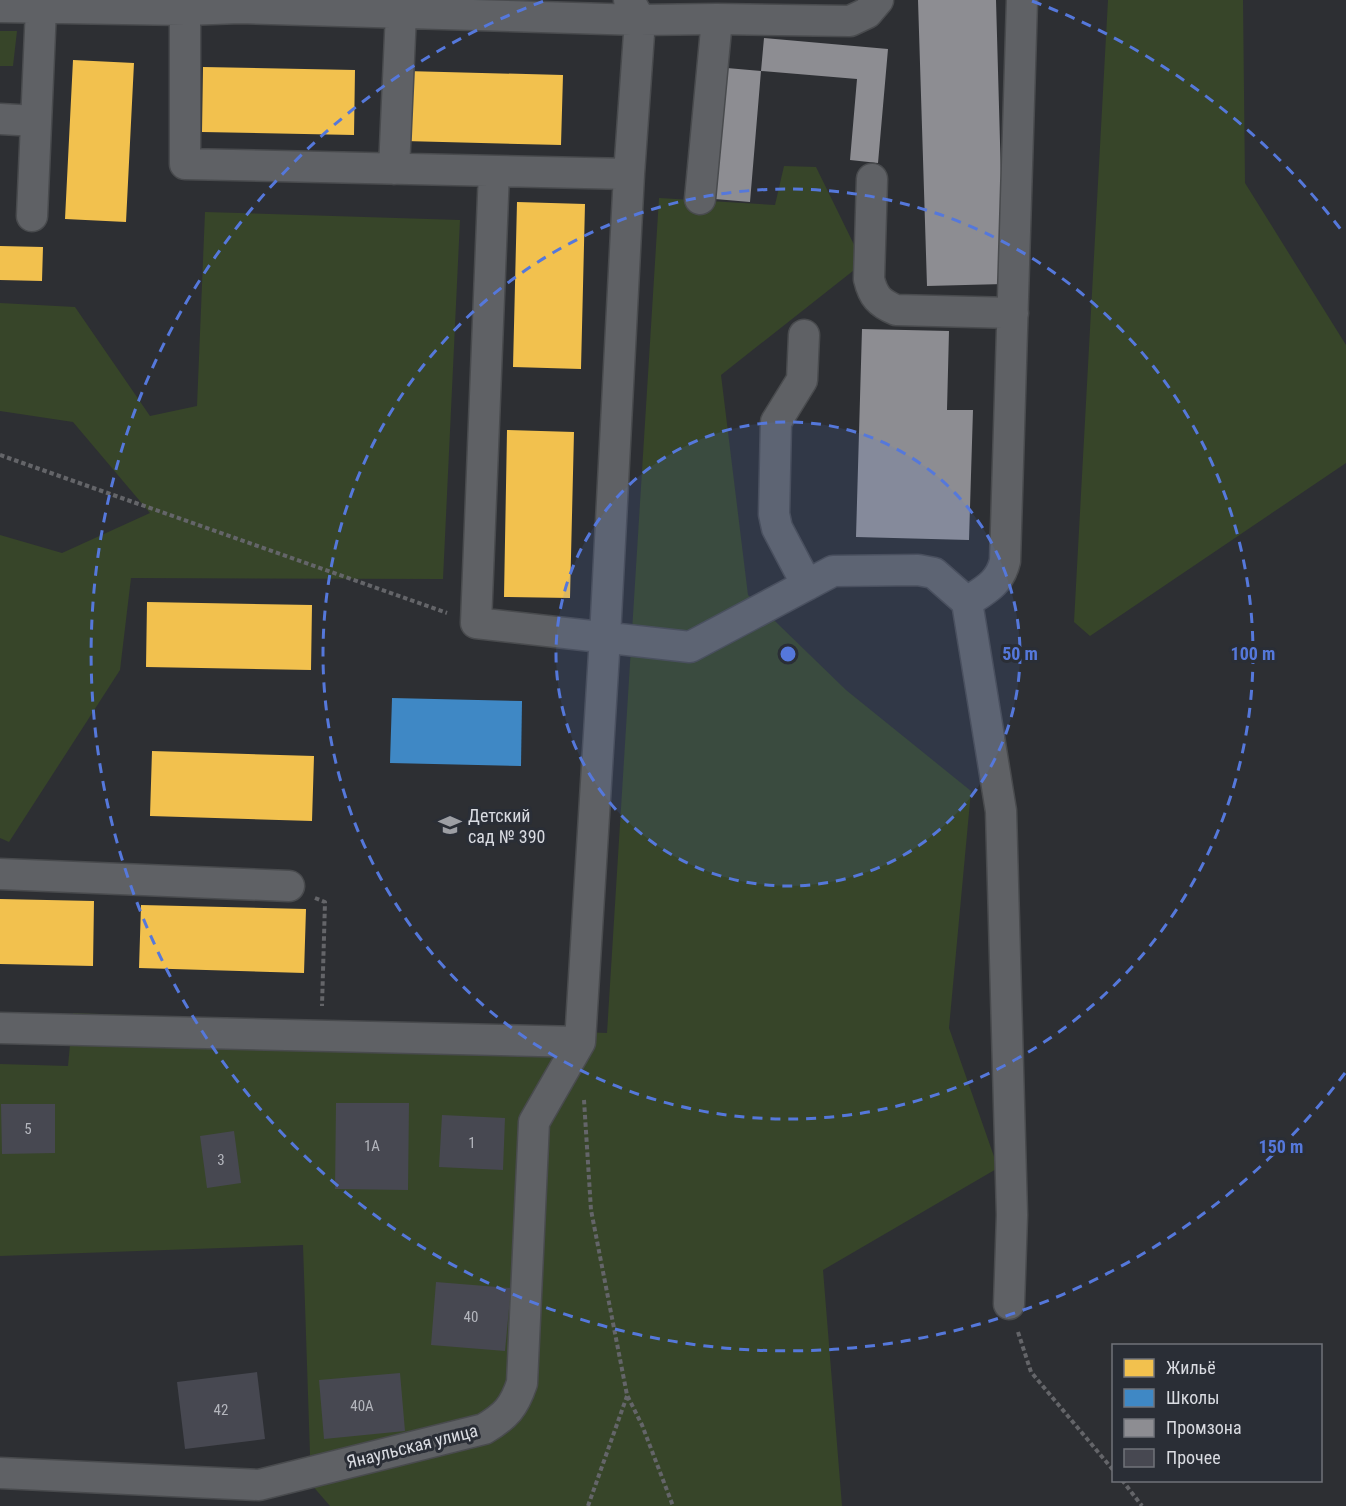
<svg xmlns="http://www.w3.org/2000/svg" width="1346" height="1506" font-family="'Roboto Condensed',sans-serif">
<rect width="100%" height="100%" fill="#2d2f33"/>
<path fill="#374529" d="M1108 0H1243L1245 183 1346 345V463L1090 636 1074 622Z
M0 31H17L13 66H0Z
M784 166 816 167 863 263 721 375 748 595 846 690 971 791 949 1028 998 1168 823 1270 842 1506H330L311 1484 303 1245 0 1256V1064L68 1066 73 1013 607 1033 659 198 775 205Z
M205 212 460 220 443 579 131 578 120 670 9 842 0 838V535L62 553 150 513 73 422 0 411V303L75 307 150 416 197 406Z"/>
<path fill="#f2c14e" d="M73 60 134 63 126 222 65 219Z
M203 67 355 70 354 135 202 132Z
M406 71 563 75 561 145 404 141Z
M517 202 585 204 581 369 513 367Z
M0 246 43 247 42 281 0 280Z
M507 430 574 432 570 598 504 597Z
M147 602 312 605 311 670 146 667Z
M152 751 314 756 312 821 150 816Z
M0 899 94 901 93 966 0 964Z
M141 905 306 909 304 973 139 968Z"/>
<path fill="#3f88c5" d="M392 698 522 701 521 766 390 763Z"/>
<path fill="#8d8d92" d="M918 0H996L1004 284 927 286Z
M764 38 888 49 878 163 850 160 857 79 761 71Z
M727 68 761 71 750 202 715 199Z
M862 329 949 331 947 410H973L969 540 856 537Z"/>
<path fill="#474851" d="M336 1103H409L408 1190 335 1189Z
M1 1104H55V1153L2 1154Z
M442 1115 505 1118 503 1170 439 1167Z
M234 1131 241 1183 207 1188 200 1136Z
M436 1282 511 1288 505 1351 431 1345Z
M257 1372 265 1439 185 1449 177 1382Z
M400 1373 405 1431 324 1439 319 1380Z"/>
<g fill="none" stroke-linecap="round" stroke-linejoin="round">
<g stroke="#494b4e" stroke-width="33">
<path id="minor" d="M0 7 185 10 240 8 640 20 717 19 700 199
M185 10V164L629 174
M717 19 850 21 867 13 878 0
M0 119 36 121
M394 169 401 13
M494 171 476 623 690 647 833 571 918 570 934 573 967 602 1001 811 1012 1215 1009 1304
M872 179 869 279C873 296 879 303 896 310L1013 313
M32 216 41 8
M804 335 802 380 776 422 774 514 777 528 807 585
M967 602C985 590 1000 583 1005 561L1022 0
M0 874 289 886
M0 1028 580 1042
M0 1473 259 1485 484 1429C506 1416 514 1407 522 1383L534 1122 580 1042 605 637 629 174 640 20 629 0"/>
</g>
<path stroke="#646569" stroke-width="4" stroke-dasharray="4.5 3" stroke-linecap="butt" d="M0 455 447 613
M315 898 325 902 322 1006
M584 1100 591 1210 627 1395 642 1425 673 1506
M1018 1332 1031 1372 1114 1471
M1122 1480 1142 1506
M588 1506 627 1396"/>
<use href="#minor" stroke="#5f6165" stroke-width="30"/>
</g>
<circle cx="788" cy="654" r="232" fill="#5578db" fill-opacity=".12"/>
<g fill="none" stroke="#5578db" stroke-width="3" stroke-dasharray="10 8">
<circle cx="788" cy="654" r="232"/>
<circle cx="788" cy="654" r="465"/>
<path d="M1345 1073A697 697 0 1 1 544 1M1032 1A697 697 0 0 1 1345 235"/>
</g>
<defs>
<g id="school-bare" transform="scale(1.8)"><path d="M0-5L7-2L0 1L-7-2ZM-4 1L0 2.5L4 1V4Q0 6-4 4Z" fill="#9d9fa4" stroke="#2a2e36" stroke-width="2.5" paint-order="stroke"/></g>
</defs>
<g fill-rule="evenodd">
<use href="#school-bare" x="450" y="825"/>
</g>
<g text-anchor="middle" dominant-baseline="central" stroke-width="6" stroke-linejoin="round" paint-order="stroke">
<g font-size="15" fill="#b4b6bd">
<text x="28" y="1129">5</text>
<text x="472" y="1143">1</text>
<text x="372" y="1146">1А</text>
<text x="221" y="1160">3</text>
<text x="471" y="1317">40</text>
<text x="362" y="1406">40А</text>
<text x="221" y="1410">42</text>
</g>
<g font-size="18" fill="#d9dbe1" stroke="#2a2e36" text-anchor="start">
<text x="468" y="815">Детский<tspan x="468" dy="21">сад № 390</tspan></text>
</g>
<g font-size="18" fill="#d9dbe1" stroke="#2a2e36">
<text transform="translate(412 1446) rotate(-14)">Янаульская улица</text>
</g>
</g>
<circle cx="788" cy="654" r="9" fill="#5578db" stroke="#2a2e36" stroke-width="3"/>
<g font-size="18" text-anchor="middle" font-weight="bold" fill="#5578db" stroke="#2a2e36" stroke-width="6" stroke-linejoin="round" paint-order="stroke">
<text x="1020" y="660">50 m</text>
<text x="1253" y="660">100 m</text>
<text x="1281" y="1153">150 m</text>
</g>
<rect x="1112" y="1344" width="210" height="138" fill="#2a2e36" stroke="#70737a" stroke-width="1.5"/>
<rect x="1124" y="1359" width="30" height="18" fill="#f2c14e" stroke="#70737a" stroke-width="1.5"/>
<text x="1166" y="1374" font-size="18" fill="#d9dbe1">Жильё</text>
<rect x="1124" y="1389" width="30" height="18" fill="#3f88c5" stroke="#70737a" stroke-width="1.5"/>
<text x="1166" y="1404" font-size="18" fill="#d9dbe1">Школы</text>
<rect x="1124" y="1419" width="30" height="18" fill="#8d8d92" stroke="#70737a" stroke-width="1.5"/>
<text x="1166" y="1434" font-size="18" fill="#d9dbe1">Промзона</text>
<rect x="1124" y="1449" width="30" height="18" fill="#474851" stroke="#70737a" stroke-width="1.5"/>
<text x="1166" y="1464" font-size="18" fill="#d9dbe1">Прочее</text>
</svg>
